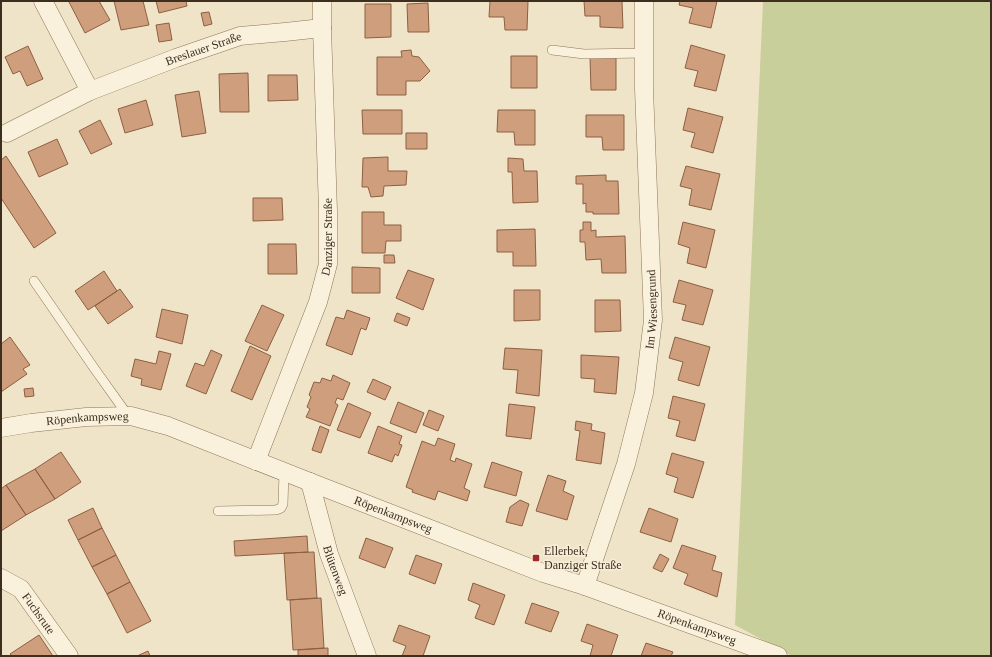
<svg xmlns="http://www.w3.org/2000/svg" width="992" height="657" font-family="'Times New Roman',serif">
<rect width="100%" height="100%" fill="#f0e4c8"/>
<path fill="#c9cf9b" d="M763 1H991V656H792L735 625Z"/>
<path fill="#cf9f7d" stroke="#8d5f41" d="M71 1H99L110 20 85 33 69 2Z
M114 1H143L149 25 121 30Z
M156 1H186L187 6 159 13Z
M490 1H528L527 30H505L504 17H489Z
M584 1H622L623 28 600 27V16H585Z
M680 1H717L711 28 689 23 693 8 679 5Z
M428 3 429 32H408L407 4Z
M365 4H391V37L365 38Z
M209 12 212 24 204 26 201 13Z
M169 23 172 40 159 42 156 25Z
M691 45 725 55 716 91 694 86 698 71 685 68Z
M28 46 43 79 27 86 20 71 13 74 5 57Z
M411 50 412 56 419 57 430 71 420 81H406V95H377V57H402L401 51Z
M511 56H537V88H511Z
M590 57H616V90H591Z
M248 73 249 112H220L219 74Z
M268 75H297L298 100 268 101Z
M199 91 206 133 182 137 175 95Z
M146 100 153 125 125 133 118 109Z
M688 108 723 117 713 153 691 147 695 133 683 130Z
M362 110H402V134H363Z
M498 110H535V145H515L514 132H497Z
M586 115H624V150H603L602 137H586Z
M100 120 112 144 91 154 79 131Z
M406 133H427V149H406Z
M57 139 68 164 39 177 28 152Z
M6 156 56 233 34 248 1 198V160Z
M388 157V171H407L406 185 384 186 383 196 371 197 368 187H362L363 158Z
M508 158 523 159 524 171H537L538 202 513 203 512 172H508Z
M686 166 720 174 711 210 689 205 692 189 680 186Z
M606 175V181H618L619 214H593V212H586V203L583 204V184H576V176Z
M253 198H282L283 220 253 221Z
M362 212H384V225H401V241H386L385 253H362Z
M583 222H591V231L596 230V237L625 236 626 273H602L601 259 586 260 585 242H580V230H583Z
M683 222 715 230 706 268 687 263 690 248 678 244Z
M535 229 536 266H513V252H497V230Z
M268 244H296L297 274H268Z
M384 255H394L395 263H384Z
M352 267 380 268V293H352Z
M408 270 434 279 423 310 396 298Z
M104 271 117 291 88 310 75 291Z
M679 280 713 290 703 325 682 320 686 305 673 302Z
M120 289 133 307 108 324 95 306Z
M514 290H540V320L514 321Z
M595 300H620L621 331 595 332Z
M262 305 284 315 267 351 245 341Z
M162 309 188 315 182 344 156 337Z
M347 310 370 318 366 330 361 328 352 355 326 345 336 317 344 319Z
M397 313 410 318 407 326 394 321Z
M10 337 30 365 23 369 27 374 1 392V344Z
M675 337 710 347 699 386 678 380 683 362 669 358Z
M250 346 271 356 252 400 231 391Z
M505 348 542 350 539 396 516 393 518 370 503 369Z
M211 350 222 355 206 394 186 386 195 363 204 366Z
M159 351 171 354 161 390 141 385 142 379 131 376 135 359 156 364Z
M581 355 619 357 616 394 594 392 595 379 581 378Z
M333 375 350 383 343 400 337 398 335 403 338 405 330 426 306 417 310 409 307 407 311 397 309 395 314 382 320 383 322 378 331 381Z
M373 379 391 387 385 400 367 392Z
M33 388 34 396 25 397 24 389Z
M673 396 705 404 695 441 676 436 680 421 668 418Z
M398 402 424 413 416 433 390 423Z
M348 403 371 413 360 438 337 430Z
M509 404 535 407 531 439 506 436Z
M429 410 444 416 438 431 423 425Z
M576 421 592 424 591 430 605 433 601 464 576 460 580 431 575 430Z
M320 426 329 430 321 453 312 450Z
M378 426 402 436 399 444 402 445 398 456 395 454 392 462 368 453Z
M438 438 455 444 450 460 455 462 456 458 472 464 464 488 470 491 467 501 438 491 435 500 412 492 413 490 406 487 422 441 435 446Z
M61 452 81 482 55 499 35 469Z
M672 453 704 462 693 498 674 492 678 478 666 474Z
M492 462 522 472 516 496 484 487Z
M35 469 55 499 26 515 6 485Z
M548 475 566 481 563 491 574 496 567 520 536 511Z
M6 485 26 515 1 531V489Z
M520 500 529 504 522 526 506 522 510 507Z
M93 508 102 528 78 540 68 520Z
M649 508 678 519 671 542 640 532Z
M102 528 116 555 92 567 78 540Z
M307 536 308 552 235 556 234 541Z
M366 538 393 548 385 568 359 558Z
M682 545 716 556 712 570 722 573 717 597 684 584 688 574 673 568Z
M314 552 317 598 287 600 284 553Z
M660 554 669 559 662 572 653 568Z
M116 555 130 582 107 594 92 567Z
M416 555 442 564 435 584 409 574Z
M130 582 151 621 127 633 107 594Z
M473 583 505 595 494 625 475 618 480 605 468 600Z
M321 598 324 648 293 650 290 600Z
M532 603 559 612 551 632 525 623Z
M587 624 618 635 611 656H590L593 645 581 641Z
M399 625 430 636 423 656H402L406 646 393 641Z
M39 635 53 656H12L10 654Z
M646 643 673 652 671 656H641Z
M328 648V656H298V650Z
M148 651 150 656H137Z"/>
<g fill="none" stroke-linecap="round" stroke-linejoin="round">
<g stroke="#8d765c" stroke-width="10">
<path id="service" d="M552 50 584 54 644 53
M34 281 94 368 129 417
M218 511 276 510 281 508 283 504 284 472"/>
</g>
<g stroke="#8d765c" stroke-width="19">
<g id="minor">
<path id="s1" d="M90 91 176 58 240 36 285 32 322 28"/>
<path d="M7 133 90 91 43 1"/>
<path id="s2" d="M1 428 31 423 86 417 131 416 168 426 310 482 543 573 585 586 778 656"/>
<path id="s3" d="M256 461 318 302 328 264V211L322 28V1"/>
<path id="s4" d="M310 482 329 554 367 656"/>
<path id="s5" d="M1 578 21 589 69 656"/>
<path id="s6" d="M585 586 626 464 644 393 653 320 644 89V1"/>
</g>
</g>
<use href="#service" stroke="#faf1dc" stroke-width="9"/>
<use href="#minor" stroke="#faf1dc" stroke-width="18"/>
</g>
<rect fill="#9e2a2b" stroke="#f7eed8" stroke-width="1.5" x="532" y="554" width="8" height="8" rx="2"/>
<g text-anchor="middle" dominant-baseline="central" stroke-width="3" stroke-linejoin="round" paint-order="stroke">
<g font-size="12" fill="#3d2e20" stroke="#f7eed8">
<text stroke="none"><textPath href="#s1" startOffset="121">Breslauer Straße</textPath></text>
<text stroke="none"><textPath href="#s3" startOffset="237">Danziger Straße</textPath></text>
<text stroke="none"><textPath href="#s6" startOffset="286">Im Wiesengrund</textPath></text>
<text stroke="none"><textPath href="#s2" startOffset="87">Röpenkampsweg</textPath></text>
<text stroke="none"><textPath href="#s2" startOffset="411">Röpenkampsweg</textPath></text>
<text stroke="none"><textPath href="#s4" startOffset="92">Blütenweg</textPath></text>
<text stroke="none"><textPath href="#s5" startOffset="53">Fuchsrute</textPath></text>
<text stroke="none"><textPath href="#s2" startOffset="735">Röpenkampsweg</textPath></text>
</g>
<g font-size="12" fill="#3d2e20" stroke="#f7eed8" text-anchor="start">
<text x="544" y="551">Ellerbek,<tspan x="544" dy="14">Danziger Straße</tspan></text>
</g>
</g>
<rect width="992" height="657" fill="none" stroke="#3d2e20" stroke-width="4"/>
</svg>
